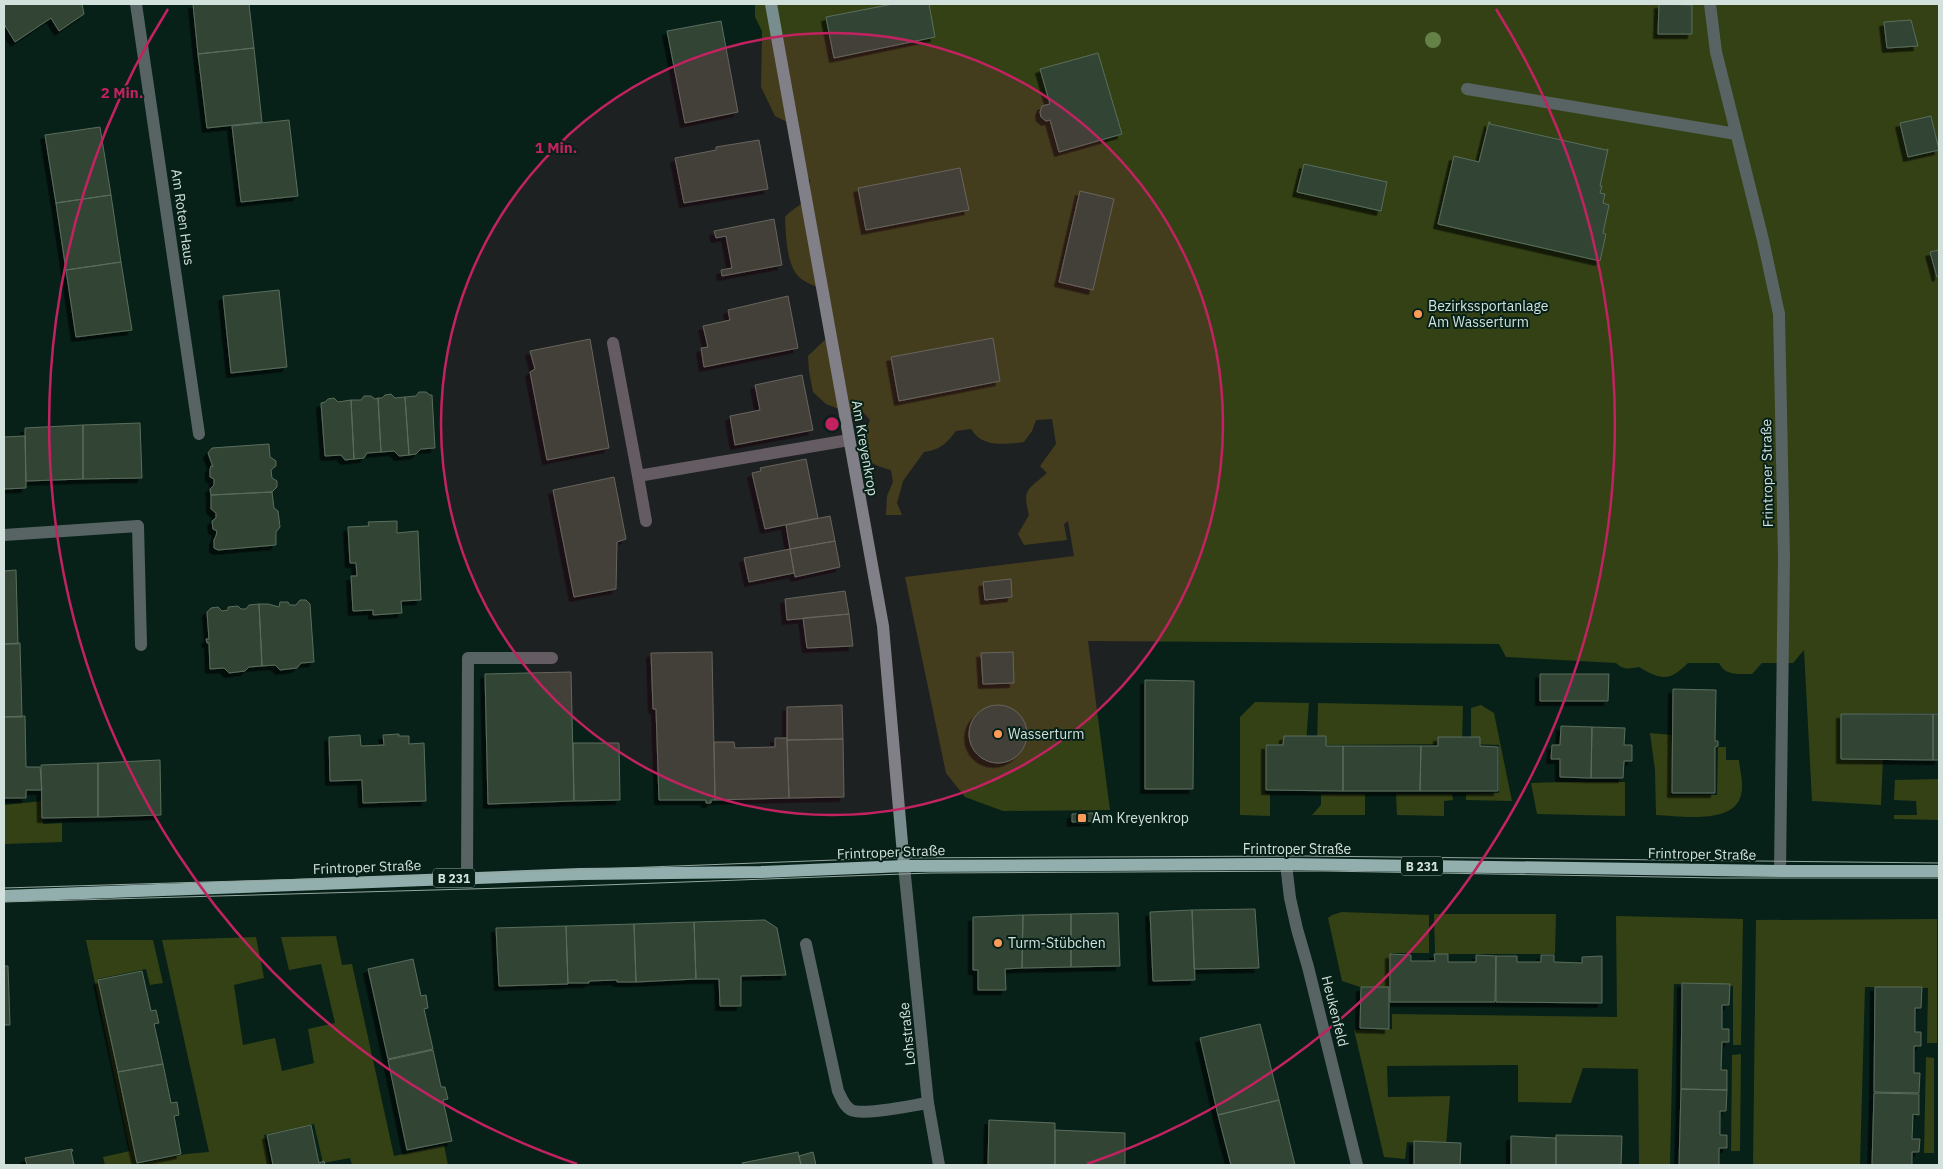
<svg xmlns="http://www.w3.org/2000/svg" width="1943" height="1169" font-family="'IBM Plex Sans',sans-serif">
<defs>
<filter id="shadow"><feDropShadow dx="-4.5" dy="4.5" stdDeviation="0" flood-color="#0009"/></filter>
</defs>
<rect width="100%" height="100%" fill="#072119"/>
<path fill="#334114" d="M755 4H1939V713L1841 714V759H1883L1881 805 1812 801 1804 650 1793 663H1762L1752 674C1739 674 1725 676 1719 663H1688C1669 682 1661 680 1639 667 1629 669 1623 670 1616 663L1506 657 1499 644 1088 641 1110 810 1003 811 965 797 946 773 905 577 1074 556 1068 521 1064 524 1067 540 1024 545 1018 534 1029 515C1022 488 1028 490 1047 473L1040 466 1056 444 1052 419 1036 420 1032 431 1024 442C1005 444 982 448 971 429L956 431C947 443 940 450 924 452L903 481 897 503 902 515H886L887 496 893 482 891 470C880 467 860 461 860 447 860 439 867 428 870 420L863 412 853 414 844 411 826 404 813 392 809 371 808 356 831 334 822 289C813 285 800 281 795 272 786 257 786 234 785 217 800 201 809 207 810 180L798 166 793 125 775 116 761 87 762 31 755 17Z
M1255 702 1309 703 1306 744 1265 745V794H1270V816L1240 815V717Z
M1318 703 1463 706 1462 744 1317 745Z
M1481 705 1494 713 1512 801 1466 800V794L1499 793V745L1471 744V708Z
M1650 733 1672 735 1671 795H1717L1718 747H1726V760H1739C1740 771 1744 785 1741 795 1734 825 1680 816 1656 815L1655 770Z
M1939 779V820L1894 819V815H1917L1916 801 1894 800 1895 780Z
M1561 782H1625V816L1537 814 1531 783Z
M1321 794H1365V815H1312L1321 805Z
M1396 794H1452L1453 800 1444 801V816L1397 815Z
M42 801 43 824 62 823V842L4 844V805Z
M1342 912 1429 915V953H1392V988L1360 987 1342 981 1328 918 1332 915Z
M1434 914H1556L1555 954H1435Z
M1616 916 1743 919 1741 1045H1733V986L1674 984 1670 1165H1639L1638 1069 1583 1068 1571 1103 1518 1102V1065L1387 1066 1388 1097 1450 1096 1446 1146 1407 1142 1405 1159 1384 1157 1354 1030 1392 1029V1014L1617 1017Z
M1937 919V1043H1927L1928 988 1865 987 1860 1165H1753L1756 920Z
M336 936 342 965 352 964 394 1156 444 1145 448 1165H352L350 1158 323 1163 314 1124 264 1135 270 1165H105L103 1157 130 1151 86 940H153L163 983 150 985 146 969 98 979 138 1164 186 1154 209 1152 162 940 256 937 264 978 234 985 243 1045 275 1038 282 1071 314 1063 308 1029 335 1023 321 964 289 970 281 937Z
M1741 1054 1740 1151H1731L1732 1055Z
M1926 1057 1934 1058V1153H1924Z"/>
<path fill="#334535" stroke="#5a6d5c" filter="url(#shadow)" d="M4 4H82L84 14 59 31 51 18 15 42 4 24Z
M193 4H249L254 48 198 54Z
M893 4H929L935 37 834 58 826 17Z
M1659 4 1692 5V34H1658Z
M1911 20 1918 46 1887 48 1884 22Z
M721 21 738 112 685 123 667 31Z
M254 48 262 122 207 128 198 54Z
M1098 53 1122 134 1059 152 1050 120 1046 121 1041 117 1040 112 1042 106 1050 104 1040 69Z
M1931 116 1939 150 1908 157 1900 123Z
M289 120 298 196 241 202 232 126Z
M1489 122H1490V124L1606 150 1608 149 1600 186H1602L1600 193 1605 194 1603 203 1609 205 1603 233 1606 234 1600 261 1438 224 1454 156 1479 162Z
M100 127 111 195 56 203 45 135Z
M759 140 768 189 684 203 675 158 716 150V147Z
M1304 164 1387 182 1381 211 1297 192Z
M960 168 969 210 866 230 858 188Z
M1080 191 1114 199 1093 290 1059 282Z
M111 195 121 262 66 270 56 203Z
M774 219 782 265 722 276 721 270 732 268 726 236 716 238 714 231Z
M1939 250V276L1937 277 1930 252Z
M121 262 132 330 76 337 66 270Z
M279 290 287 367 231 373 223 296Z
M788 296 798 348 704 367 701 348 708 347 703 326 730 320 728 310Z
M993 338 1000 381 899 401 891 357Z
M590 339 609 448 547 460 530 372 535 369 530 351Z
M802 375 813 430 735 445 730 416 760 410 755 385Z
M419 392H426L430 395H432L435 448 421 449 416 454 409 455 405 397 416 396Z
M391 394 395 398 405 397 409 455 399 456 394 451 381 452 378 398H382L385 395Z
M364 396H371L375 399 378 398 381 452 367 453 364 458 354 459 351 400H361Z
M334 398 338 402 351 400 354 459 345 460 341 455 325 456 321 403 325 402 328 399Z
M140 423 142 478 83 479V425Z
M83 425V479L26 481 25 428Z
M25 436 26 488 4 489V437Z
M269 444 270 457 276 461V466L271 470 272 478 277 481V487L272 492 211 495 210 489 214 485V479L210 477V469L211 466 213 467 208 453 212 448Z
M806 459 818 518 765 529 752 473 761 471 760 468Z
M614 477 626 539 617 542 616 589 574 597 553 490Z
M272 492 274 508 278 511 280 527 276 532V545L218 550 214 548V540L216 536 217 531 213 529 212 521 216 518V513L211 509V495Z
M830 516 835 541 790 549 786 525Z
M397 521V533L418 531 421 600 401 601 402 613 373 615V610L353 611 351 576H357L356 563H350L348 527 369 526 368 522Z
M835 541 840 567 795 577 790 549Z
M790 549 794 573 749 582 744 558Z
M16 570 18 644H4V571Z
M1011 579 1012 597 985 600 983 582Z
M845 591 849 614 787 620 785 599Z
M300 600H306L310 604 314 662 301 663 297 668 280 670 275 665 262 666 259 604H268L279 607 280 602H288L290 605H296Z
M259 604 262 666 249 667 245 671 229 673 224 668 210 669 209 643H207L206 639H209L207 612 211 608 218 607 222 611 228 610V607L238 606 241 609H246L249 605Z
M849 614 853 646 807 648 803 618Z
M20 643 22 717H4V644Z
M712 652 715 800H711V803H706V800H659L656 709H653L651 653Z
M1013 652 1014 683 983 684 981 653Z
M571 672 574 801 488 804 485 674Z
M1540 674H1609L1608 701H1540Z
M1145 680 1194 681 1193 789H1145Z
M1673 689 1716 690 1715 741H1718V746L1715 747V793H1672Z
M969 734a29 29 0 1 1 58 0a29 29 0 1 1-58 0Z
M842 705 843 739 787 740V707Z
M1841 714H1933V760L1841 759Z
M1933 714H1939V760H1933Z
M25 716 26 767H40L42 790H26V798H4V717Z
M1561 726 1592 727 1591 778 1560 777V759H1551L1552 745H1560Z
M1592 727 1625 728 1624 745H1632V761H1624L1623 778H1591Z
M399 734V736H409V744L424 743 426 801 363 803 362 780 330 781 329 737 360 735 361 746 384 745 383 735Z
M1284 736H1326V746H1343V791L1266 790V745H1283Z
M1438 737H1480V746L1498 747V791H1420L1421 746H1438Z
M775 738H787L789 798 715 800 714 742H734L735 748 775 747Z
M843 739 844 797 789 798 787 740Z
M573 743H619L620 800 574 801Z
M1343 746H1421L1420 791H1343Z
M160 760 161 815 98 817V763Z
M98 763V817L42 818 41 765Z
M1093 813 1094 821 1072 822V814Z
M1255 909 1259 968 1194 969 1192 910Z
M1192 910 1195 980 1153 981 1150 912Z
M1118 913 1120 966 1071 967V914Z
M1071 914V967L1022 968 1023 915Z
M1023 915 1022 968 1005 969 1006 990H978V970H973V917Z
M765 920 777 928 786 975 741 976V1006H720L719 979H696L694 922Z
M694 922 696 979 636 982 634 924Z
M634 924 636 982H617V980L589 981V983H568L566 926Z
M566 926 568 984 499 986 496 928Z
M1390 954 1411 955V961H1435L1434 954H1448V962H1476V955L1496 956 1495 1002H1390Z
M1541 955H1554V962L1582 963V957L1602 956V1003L1496 1002V956H1517V962H1541Z
M413 959 421 996 426 995 428 1008 424 1009 433 1049 388 1059 368 969Z
M4 966H8L10 1025H4Z
M142 971 151 1011 156 1010 159 1023 154 1024 163 1064 118 1072 98 980Z
M1682 983 1730 984 1729 1005H1722V1029H1729V1042H1722L1721 1070H1727V1090L1681 1089Z
M1361 987H1389V1029L1360 1028Z
M1875 987H1922L1921 1008H1915V1032H1921V1046H1914V1073H1920L1919 1093 1874 1092Z
M1260 1024 1279 1100 1218 1115 1200 1038Z
M433 1050 441 1087H445L448 1099 443 1100 452 1141 407 1150 388 1060Z
M163 1064 171 1103 177 1102 179 1115 174 1116 181 1154 137 1163 118 1072Z
M1681 1089 1727 1090 1726 1111H1720V1135H1727V1148H1719V1165H1679Z
M1874 1093 1919 1094V1115L1913 1114 1912 1139H1920L1919 1152H1912V1165H1872Z
M1279 1100 1295 1165H1231L1218 1115Z
M989 1120 1055 1123V1165H988Z
M311 1125 319 1163 324 1161 325 1165H273L267 1135Z
M1055 1130 1125 1133V1165H1055Z
M1556 1135 1622 1136 1621 1165H1556Z
M1511 1136 1556 1138V1165H1511Z
M1414 1141 1461 1143 1460 1165H1414Z
M72 1149 73 1151H71L74 1165H27L25 1158Z
M798 1152 801 1165H743L742 1163Z
M813 1152 816 1165H801L799 1156Z"/>
<g fill="none" stroke-linecap="round" stroke-linejoin="round">
<path stroke="#576463" stroke-width="12" d="M1710 4 1716 52 1763 240 1779 314
M1467 89 1736 134
M613 343 638 476 849 440
M638 476 646 521
M4 535 138 526 141 645
M467 878 468 658H552
M806 944 838 1091C842 1099 844 1106 851 1110 863 1116 913 1105 928 1103"/>
<path stroke="#576463" stroke-width="12" d="M136 4 199 434
M1779 314 1784 557 1780 871
M1286 864 1290 898 1297 929 1308 967 1357 1165
M904 866 928 1103 939 1165"/>
<path stroke="#788d8d" stroke-width="12" d="M771 4 883 626 904 866"/>
<path stroke="#92aead" stroke-width="12" d="M4 896 580 874 761 872 904 866 1286 864 1780 871H1939"/>
<path stroke="#95a7a1" stroke-width="1" d="M4 888 409 876 889 858 1302 856 1939 863
M4 902 576 886 930 873 1324 871 1718 878H1939"/>
</g>
<circle fill="#648247" cx="1433" cy="40" r="8"/>
<circle cx="832" cy="424" r="391" fill="#c32261" fill-opacity=".12"/>
<g fill="none" stroke="#c32261" stroke-width="2.5">
<circle cx="832" cy="424" r="391"/>
<path d="M577 1164A783 783 0 0 1 168 9M1496 9A783 783 0 0 1 1087 1164"/>
</g>
<g fill="#fe9b58" stroke="#072119" stroke-width="2">
<circle cx="1418" cy="314" r="5"/>
<circle cx="998" cy="734" r="5"/>
<rect x="1077" y="813" width="10" height="10" rx="2.5"/>
<circle cx="998" cy="943" r="5"/>
</g>
<g text-anchor="middle" dominant-baseline="central" stroke-width="4" stroke-linejoin="round" paint-order="stroke">
<g fill="#072119" stroke="#95a7a1" stroke-width="1">
<rect x="1401" y="856.5" width="42" height="19" rx="4"/>
<rect x="433" y="868.5" width="42" height="19" rx="4"/>
</g>
<g font-size="12" font-weight="bold" fill="#d2e1db">
<text x="1422" y="866">B 231</text>
<text x="454" y="878">B 231</text>
</g>
<g font-size="14" fill="#d2e1db" stroke="#072119">
<text transform="translate(183 217) rotate(82)">Am Roten Haus</text>
<text transform="translate(865 448) rotate(80)">Am Kreyenkrop</text>
<text transform="translate(1767 473) rotate(-91)">Frintroper Straße</text>
<text x="1297" y="849">Frintroper Straße</text>
<text transform="translate(891 852) rotate(-2)">Frintroper Straße</text>
<text transform="translate(1702 854) rotate(1)">Frintroper Straße</text>
<text transform="translate(367 867) rotate(-2)">Frintroper Straße</text>
<text transform="translate(1335 1011) rotate(76)">Heukenfeld</text>
<text transform="translate(907 1034) rotate(-96)">Lohstraße</text>
</g>
<g font-size="14" fill="#d2e1db" stroke="#072119" text-anchor="start">
<text x="1428" y="306">Bezirkssportanlage<tspan x="1428" dy="16">Am Wasserturm</tspan></text>
<text x="1008" y="734">Wasserturm</text>
<text x="1092" y="818">Am Kreyenkrop</text>
<text x="1008" y="943">Turm-Stübchen</text>
</g>
</g>
<circle cx="832" cy="424" r="8" fill="#c32261" stroke="#072119" stroke-width="2.5"/>
<g font-size="15" text-anchor="middle" font-weight="bold" fill="#c32261" stroke="#072119" stroke-width="4" stroke-linejoin="round" paint-order="stroke">
<text x="122" y="98">2 Min.</text>
<text x="556" y="153">1 Min.</text>
</g>
<rect width="1943" height="1169" fill="none" stroke="#d2e1db" stroke-width="10"/>
</svg>
